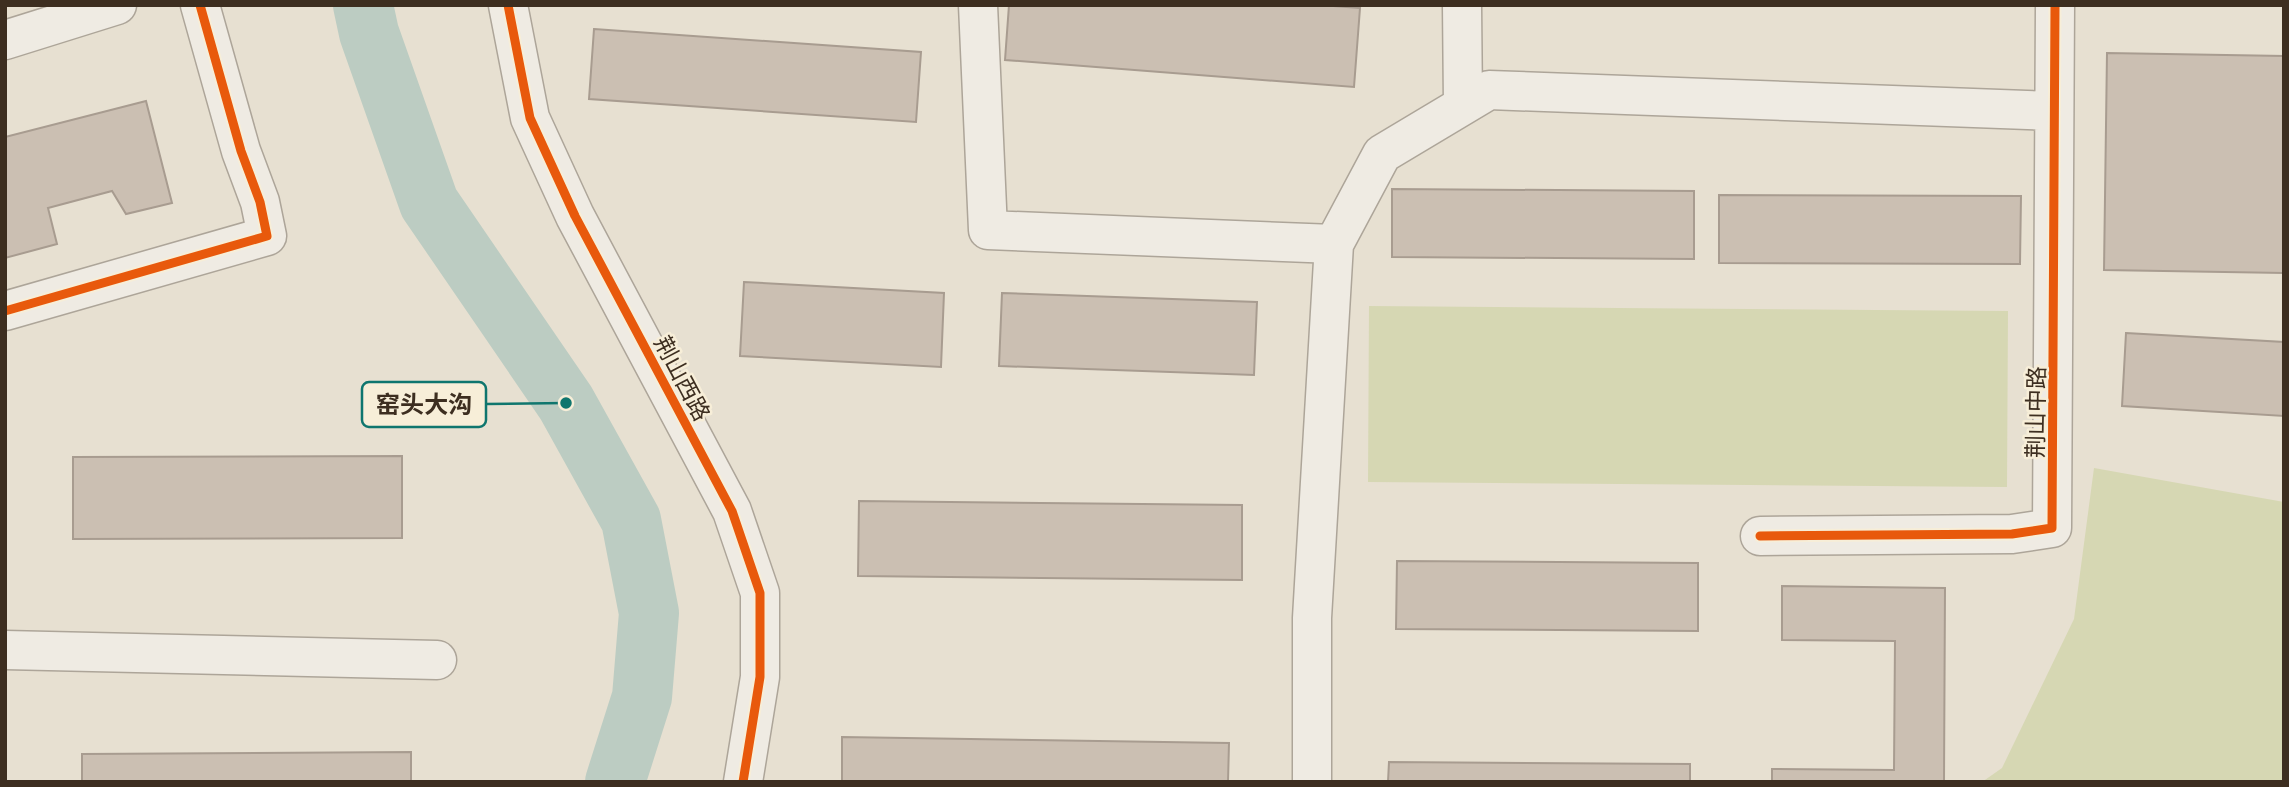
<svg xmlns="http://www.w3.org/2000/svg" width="2289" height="787" font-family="'IBM Plex Serif','Noto Sans SC',serif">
<rect width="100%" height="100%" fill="#e7e0d1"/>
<path fill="#d6d7b3" d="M1369 306 2008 311 2007 487 1368 482Z
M2094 468 2284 502V782H1982L2002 768 2074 619Z"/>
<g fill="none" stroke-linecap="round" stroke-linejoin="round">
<path stroke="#bcccc2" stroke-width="60" d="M363 5 369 33 429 203 566 403 631 520 649 613 642 697 615 782"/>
</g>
<path fill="#cbbfb2" stroke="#a89c90" stroke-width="2" d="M1009 5H1320L1360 8 1354 87 1005 60Z
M594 29 921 52 916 122 589 99Z
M2107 53 2284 56V273L2104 270Z
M146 101 172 203 126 214 112 191 48 208 57 244 5 258V137Z
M1392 189 1694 191V259L1392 257Z
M1719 195 2021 196 2020 264 1719 263Z
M744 282 944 293 941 367 740 356Z
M1002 293 1257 302 1254 375 999 366Z
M2126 333 2284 342V416L2122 406Z
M402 456V538L73 539V457Z
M859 501 1242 505V580L858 576Z
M1397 561 1698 563V631L1396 629Z
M1782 586 1945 588 1944 782H1772V769L1894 770 1895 641 1782 640Z
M842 737 1229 743 1228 782H842Z
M411 752V782H82V754Z
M1389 762 1690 764V782H1388Z"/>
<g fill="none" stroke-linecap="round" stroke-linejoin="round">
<g stroke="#ada599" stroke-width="41">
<path id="minor" d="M508 5 530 118 575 216 732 511 760 593V677L743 782
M978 5 988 230 1334 244 1382 154 1489 90 2052 111
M1462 5 1463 105
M5 40 117 5
M5 311 267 236 260 202 241 151 200 5
M1760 536 2012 534 2052 528 2055 5
M5 650 437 660
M1312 782V618L1334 244"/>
</g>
<use href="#minor" stroke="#efebe3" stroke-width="38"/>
<g stroke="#f7eed8" stroke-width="13">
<path id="cycleway" d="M508 5 530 118 575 216 732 511 760 593V677L743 782
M5 311 267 236 260 202 241 151 200 5
M1760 536 2012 534 2052 528 2055 5"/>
</g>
<use href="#cycleway" stroke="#e8590c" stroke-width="9"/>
</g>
<g text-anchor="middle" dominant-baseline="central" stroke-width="5" stroke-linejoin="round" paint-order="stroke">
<g font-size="23" fill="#3d2e20" stroke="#f7eed8">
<text transform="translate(683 378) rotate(62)">荆山西路</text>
<text transform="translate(2035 412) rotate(-89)">荆山中路</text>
</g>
</g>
<path fill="none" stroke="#0f766e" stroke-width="2.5" d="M566 403L486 404"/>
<circle fill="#0f766e" stroke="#f7eed8" stroke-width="2.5" cx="566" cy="403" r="7"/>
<rect fill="#f7eed8" stroke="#0f766e" stroke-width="2.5" x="362" y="382" width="124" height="45" rx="7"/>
<g font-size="24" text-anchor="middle" font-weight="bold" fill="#3d2e20">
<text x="424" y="413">窑头大沟</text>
</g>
<rect width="2289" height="787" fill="none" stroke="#3d2e20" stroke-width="14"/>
</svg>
